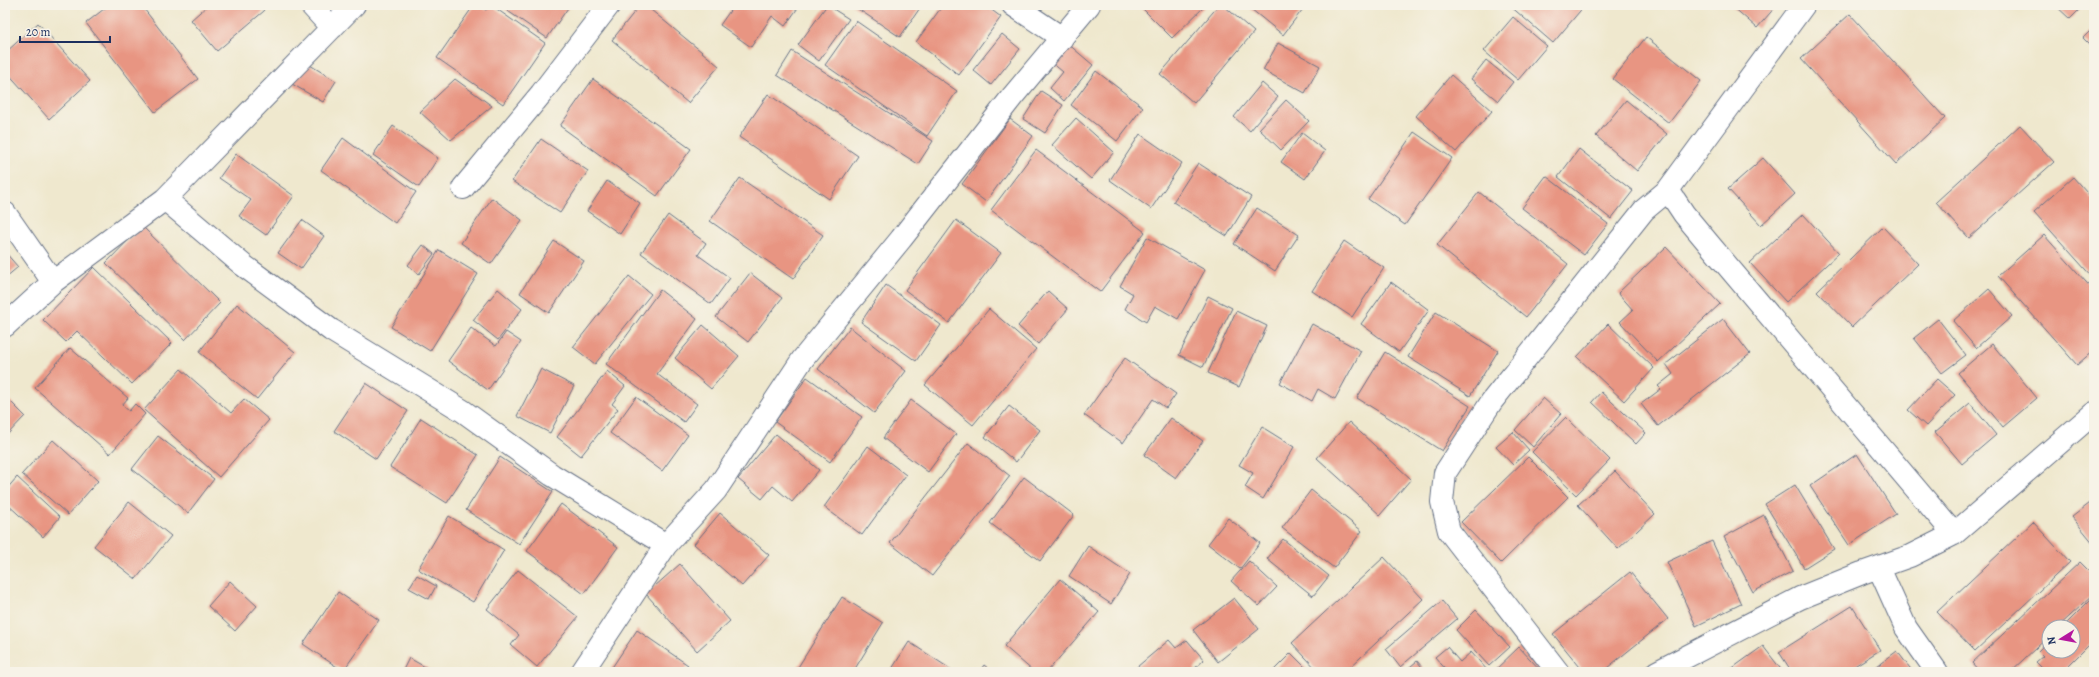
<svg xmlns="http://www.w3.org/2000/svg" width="2099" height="677" font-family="Alegreya,serif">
<rect width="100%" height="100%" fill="#f7f3e8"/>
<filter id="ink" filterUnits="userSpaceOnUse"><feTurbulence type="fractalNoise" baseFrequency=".025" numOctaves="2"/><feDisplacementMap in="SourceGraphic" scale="8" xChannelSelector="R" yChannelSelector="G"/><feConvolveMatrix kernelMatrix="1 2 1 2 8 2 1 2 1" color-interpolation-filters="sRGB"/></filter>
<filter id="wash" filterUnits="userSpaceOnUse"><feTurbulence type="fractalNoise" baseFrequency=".012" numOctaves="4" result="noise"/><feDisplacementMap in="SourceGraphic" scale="16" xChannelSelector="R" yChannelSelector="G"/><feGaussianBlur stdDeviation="0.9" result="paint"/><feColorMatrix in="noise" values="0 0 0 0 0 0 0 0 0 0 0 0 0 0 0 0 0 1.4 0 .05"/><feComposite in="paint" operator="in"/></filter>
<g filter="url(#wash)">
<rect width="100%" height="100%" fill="#efe8ce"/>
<g id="blocks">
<path fill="#e89582" d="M109 5H141L198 79 155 112 86 23Z
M208 5H259L264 11 217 51 191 20Z
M474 5H478L486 10 491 5 545 43 503 104 437 58Z
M499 5H570L547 38Z
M640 5H645L719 66 688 103 612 40Z
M734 5H800L785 26 772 16 751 47 720 25Z
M827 5 849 19 819 61 798 45Z
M852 5H922L900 37Z
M943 5H985L1001 17 959 75 916 42Z
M1139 5H1206L1172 38Z
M1219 5H1223L1254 32 1194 103 1160 74Z
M1254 5H1306L1283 35 1251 9Z
M1509 5H1585L1553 43Z
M1731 5H1777L1757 28Z
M2055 5H2084L2070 19Z
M1850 14 1945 118 1896 164 1801 59Z
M1513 17 1547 46 1518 80 1484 51Z
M856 21 957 91 927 136 825 65Z
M38 23 90 81 49 119 5 70V53Z
M2094 27V49L2083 38Z
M1002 34 1020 49 991 85 973 70Z
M1646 37 1701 81 1669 123 1613 79Z
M1067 43 1093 65 1064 101 1050 88 1063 72 1051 62Z
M1278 43 1320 66 1305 93 1263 70Z
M792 51 933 141 918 164 777 75Z
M1486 60 1513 82 1498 101 1471 79Z
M305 62 336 81 323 102 292 84Z
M1096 71 1143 107 1117 141 1071 105Z
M1451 75 1492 111 1456 152 1416 116Z
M455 79 492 106 451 140 420 112Z
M593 79 691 149 657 196 560 126Z
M1262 83 1278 97 1250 131 1234 117Z
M1041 91 1063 105 1045 133 1023 119Z
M768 94 858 156 829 199 739 137Z
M1286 100 1309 121 1281 150 1259 129Z
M1626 100 1667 134 1637 171 1596 136Z
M1076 118 1114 152 1091 179 1052 145Z
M1010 119 1033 136 986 202 962 184Z
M2020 125 2054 162 1969 238 1936 202Z
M393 126 438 158 419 187 373 155Z
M1414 132 1452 158 1405 225 1368 199Z
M1302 133 1325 151 1305 179 1281 162Z
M1140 134 1182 163 1151 209 1110 180Z
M343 138 416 192 395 223 321 170Z
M541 139 588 171 560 213 512 181Z
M1579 149 1633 191 1611 219 1558 177Z
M1036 150 1145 232 1100 292 991 210Z
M236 154 294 196 266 235 239 216 251 200 219 178Z
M1763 158 1795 194 1761 225 1728 189Z
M1198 163 1251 197 1227 236 1173 202Z
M1546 176 1608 224 1584 255 1522 208Z
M2073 177 2094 201V279L2034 212Z
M740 178 823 235 793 279 710 221Z
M607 181 640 203 620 234 587 211Z
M1479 192 1568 264 1526 317 1437 245Z
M492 198 522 220 491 264 461 243Z
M1257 208 1299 235 1275 271 1234 244Z
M1803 214 1839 253 1786 302 1750 263Z
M668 215 706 243 698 255 730 278 711 304 641 253Z
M302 220 324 236 301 269 278 253Z
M956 220 1001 253 949 323 905 290Z
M142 226 220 303 185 340 106 263Z
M1883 227 1918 264 1852 327 1817 291Z
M2044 235 2094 291V350L2077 365 1998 276Z
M1147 237 1205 270 1178 319 1155 306 1146 322 1125 309 1133 294 1120 286Z
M554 241 584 261 549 313 520 293Z
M1344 241 1384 268 1352 317 1312 291Z
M423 245 434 254 419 274 408 265Z
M1666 247 1720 304 1658 362 1620 322 1633 310 1618 293Z
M439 250 478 274 430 351 391 327Z
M5 252 18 267 5 278Z
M94 267 172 343 132 384 77 331 66 342 43 320Z
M750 273 782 298 748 342 716 317Z
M629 276 651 294 595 364 573 347Z
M1391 282 1429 310 1399 352 1361 324Z
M886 285 941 325 916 361 861 322Z
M498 289 522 309 498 340 473 320Z
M1989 289 2012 316 1976 348 1953 321Z
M660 290 697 319 657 374 697 404 684 422 606 364Z
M1048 291 1068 309 1038 344 1018 326Z
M1208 296 1232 308 1203 367 1179 355Z
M237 304 295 352 257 399 199 352Z
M989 309 1036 349 973 425 925 385Z
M1236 311 1267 326 1239 387 1208 373Z
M1436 312 1498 351 1470 396 1408 357Z
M1723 319 1750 354 1658 426 1641 404 1661 389 1658 386 1673 374 1666 364Z
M1938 319 1966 355 1942 373 1914 338Z
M1312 324 1361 351 1335 399 1318 389 1312 401 1280 383Z
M1608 324 1654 368 1624 401 1577 357Z
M703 325 739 356 711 389 675 358Z
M850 327 906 371 874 413 818 369Z
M471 328 496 346 506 332 521 342 488 390 448 361Z
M1992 344 2037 398 2003 427 1958 373Z
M70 348 128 398 122 405 129 411 135 404 145 414 110 454 35 388Z
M1385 352 1470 406 1442 451 1357 398Z
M1125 358 1176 394 1166 408 1153 399 1123 443 1084 415Z
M181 369 231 413 244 399 269 420 219 477 144 410Z
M541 369 574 386 550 433 517 416Z
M607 371 625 386 612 404 618 409 581 456 557 437Z
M807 377 862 417 830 462 775 422Z
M1937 379 1955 395 1926 426 1908 410Z
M366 383 408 411 376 459 334 431Z
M1601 392 1646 433 1636 444 1592 402Z
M5 396 25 416 5 437Z
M636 397 688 435 662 471 610 433Z
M1543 398 1561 414 1533 447 1515 430Z
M911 400 956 434 928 472 883 438Z
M1970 403 1996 435 1962 464 1935 432Z
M1009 406 1040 430 1016 462 985 437Z
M1566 417 1610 460 1576 495 1532 452Z
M421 418 478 455 447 503 390 467Z
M1171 418 1203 441 1176 478 1144 455Z
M1349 422 1411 479 1380 515 1317 458Z
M1262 427 1294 447 1263 499 1245 487 1253 473 1239 465Z
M1513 432 1529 450 1513 465 1496 447Z
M776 434 819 470 792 502 773 486 762 499 738 479Z
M158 436 214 479 188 513 132 469Z
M53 440 98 481 68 515 22 474Z
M968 443 1010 476 932 576 890 543Z
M868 446 906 475 862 535 824 507Z
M1857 454 1896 514 1849 545 1810 486Z
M500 457 553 492 519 544 466 510Z
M1528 457 1568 497 1501 563 1461 522Z
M1615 471 1655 514 1618 549 1578 505Z
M17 477 60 517 43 537 5 502V491Z
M1024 477 1074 515 1040 561 990 523Z
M1795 485 1834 549 1804 568 1765 504Z
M1311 490 1362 531 1334 568 1282 528Z
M2094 500V544L2072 517Z
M129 502 171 536 136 579 94 546Z
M561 504 618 547 584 594 527 551Z
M720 513 769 555 742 586 694 544Z
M1764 515 1793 571 1753 592 1724 537Z
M449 516 504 550 473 602 418 569Z
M1228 518 1260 543 1240 569 1208 544Z
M2033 522 2070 562 1975 651 1937 612Z
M1283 539 1329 576 1313 596 1267 559Z
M1712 541 1741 604 1696 626 1667 562Z
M1088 546 1130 574 1111 604 1069 576Z
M1384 557 1423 599 1345 672H1319L1292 643Z
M1249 561 1277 587 1259 606 1231 581Z
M2080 562 2094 576V594L2058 627H2049V636L2010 672H1980L1972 663Z
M680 564 730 621 697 651 646 594Z
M518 570 578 617 537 667 511 645 519 635 487 609Z
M1630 572 1668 619 1602 672H1584L1553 634Z
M417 575 436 586 429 599 409 588Z
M1060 579 1099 612 1047 672H1034L1004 646Z
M230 581 257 606 235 631 208 606Z
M338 592 379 620 343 671 303 644Z
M2094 596V640L2062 672 2056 669 2053 672H2046L2036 662 2043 656 2038 651 2049 640V651H2073V627H2063Z
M842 597 883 623 853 672H795Z
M1234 598 1259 629 1218 662 1193 630Z
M1442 601 1457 619 1400 667 1386 649Z
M1852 606 1880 650 1845 672H1792L1779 652Z
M1476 610 1510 647 1489 666 1456 630Z
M637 630 688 665 683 672H609Z
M1169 640 1176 648 1187 640 1204 660 1194 669 1197 672H1131Z
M909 642 952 670 951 672H890Z
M1763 646 1783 672H1727Z
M1447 647 1460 662 1471 652 1488 671 1448 672 1435 657Z
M1519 647 1542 672H1493Z
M1897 651 1913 672H1869Z
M1291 653 1310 672H1272Z
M409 658 434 672H402Z
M1417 661 1426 672H1404Z
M984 665 993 672H979Z"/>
</g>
</g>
<g filter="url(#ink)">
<use href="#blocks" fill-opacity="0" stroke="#657085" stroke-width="1"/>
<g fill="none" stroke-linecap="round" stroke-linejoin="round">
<g stroke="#657085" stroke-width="24">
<path id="street" d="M311 5 332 28
M1013 5 1062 38
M1804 5 1668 190 1684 214 1709 244 1954 534
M463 188 541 94 609 5
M165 199 243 265 331 330 463 411 552 475 666 545
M5 213 53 282
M5 326 53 282 165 199 354 5
M1879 568 1906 628 1937 672
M582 672 666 545 716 490 802 360 901 239 1012 97 1089 5
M1558 672 1449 531 1442 502 1445 473 1492 401 1644 210 1668 190
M1657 672 1800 598 1862 573 1910 556 1954 534 2094 413"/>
</g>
<use href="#street" stroke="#fff" stroke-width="22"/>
</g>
</g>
<rect width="2099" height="677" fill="none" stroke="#f7f3e8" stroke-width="20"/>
<g transform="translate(2061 639) rotate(259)"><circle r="19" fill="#f7f3e8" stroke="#9fa5b1"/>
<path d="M0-3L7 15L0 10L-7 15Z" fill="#b5179e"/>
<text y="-6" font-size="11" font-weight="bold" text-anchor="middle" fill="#1b2f5e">N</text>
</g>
<path d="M20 36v6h90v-6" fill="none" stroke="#1b2f5e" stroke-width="2"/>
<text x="26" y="36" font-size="12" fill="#1b2f5e" stroke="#f7f3e8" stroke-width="3" paint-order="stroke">20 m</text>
</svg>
